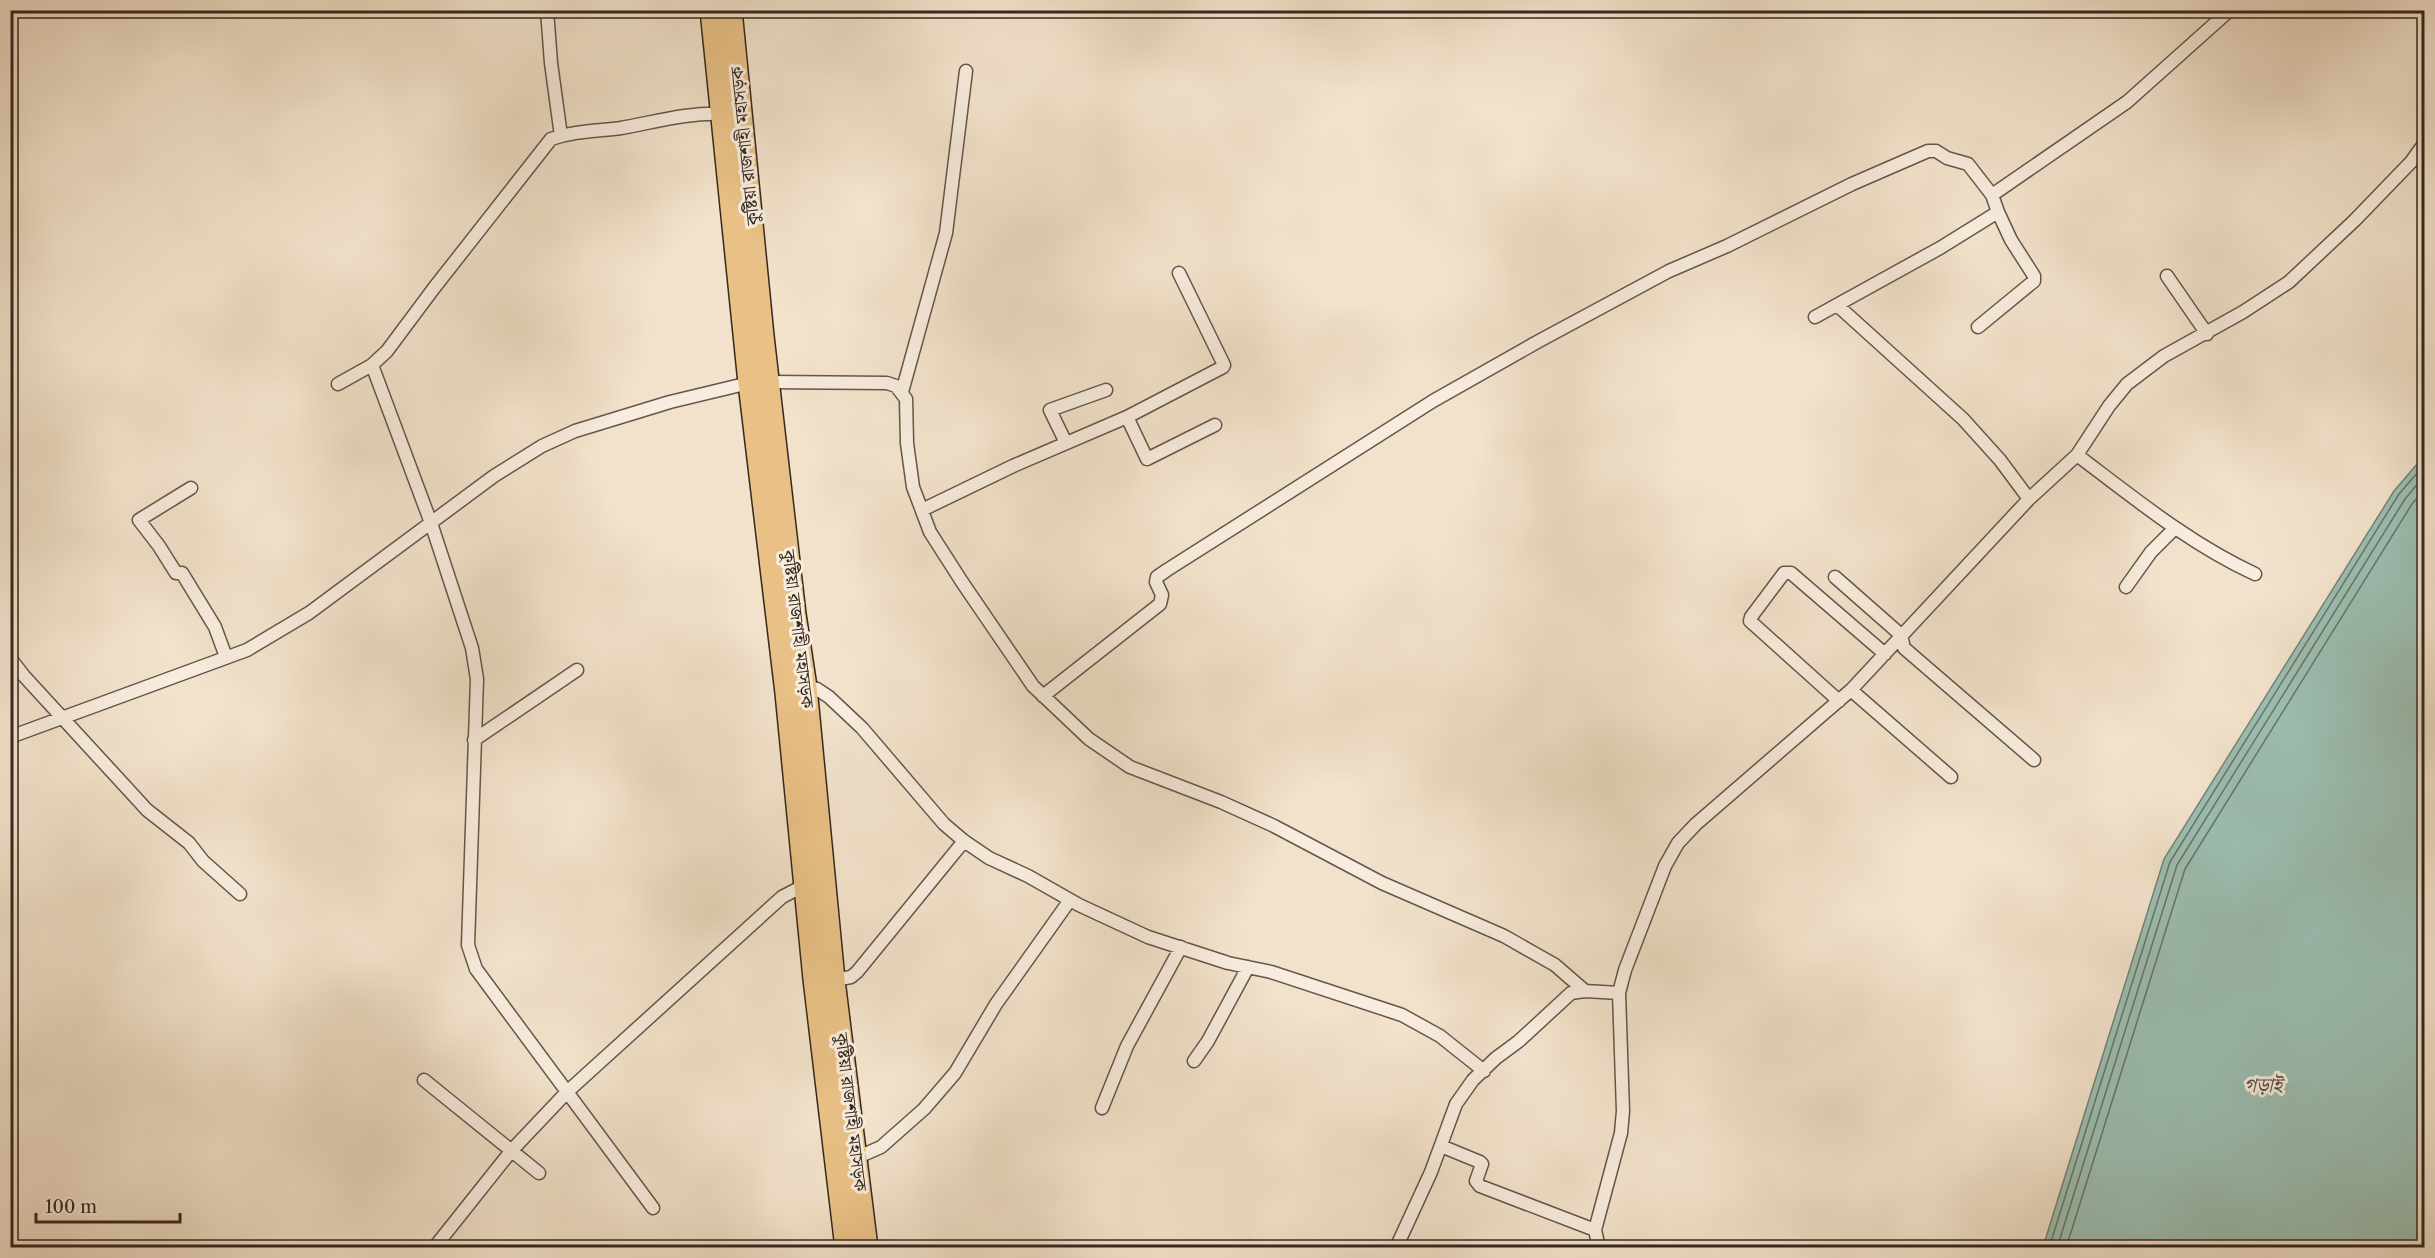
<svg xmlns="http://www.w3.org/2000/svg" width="2435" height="1258" font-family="'Libre Caslon Text','Noto Serif Bengali',serif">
<rect width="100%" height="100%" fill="#f2e2cb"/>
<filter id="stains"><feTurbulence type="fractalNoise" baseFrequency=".00333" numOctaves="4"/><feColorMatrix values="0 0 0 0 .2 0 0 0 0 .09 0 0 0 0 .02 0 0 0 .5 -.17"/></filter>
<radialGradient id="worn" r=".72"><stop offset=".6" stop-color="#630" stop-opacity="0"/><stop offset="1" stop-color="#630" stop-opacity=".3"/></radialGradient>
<path fill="#9cbfb2" stroke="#738377" stroke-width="1.5" d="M2424 456V1247H2043L2164 859 2394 491Z"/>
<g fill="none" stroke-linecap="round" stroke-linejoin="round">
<path stroke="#687468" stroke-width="1.5" d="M2049 1248 2170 862 2399 494 2424 465
M2057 1248 2177 865 2405 499 2424 476
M2066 1248 2185 869 2412 504 2424 490"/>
<g stroke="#64564a" stroke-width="15">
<path id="street" d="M547 10 551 63 561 136
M2167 276 2207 334
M1837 305 1963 419 2000 460 2029 499
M1815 317 1940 248 1998 212 1992 195 2127 102 2230 10
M1978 327 2034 281V276L2011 240 1998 212
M372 365 431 523 472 648 477 679 468 945 476 969 653 1208
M770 382 887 383 896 386 906 399 907 443 913 487 930 532 962 582 1033 686 1089 739 1130 767 1221 802 1274 826 1382 883 1504 936 1555 965 1585 991
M338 384 372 365 387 351 434 288 551 139C574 131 597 131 621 128 655 122 689 112 723 114
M902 392 946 233 966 71
M1127 417 1147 459 1215 425
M1066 443 1050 410 1106 390
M2077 455C2134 498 2190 544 2255 574
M191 488 139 520 159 546 176 573H182L215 627 226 657
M922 510 1013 466 1127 417 1223 367 1224 365 1179 273
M1835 577 1901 635 1904 648 2034 760
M2126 587 2151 552 2175 528
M10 658 24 676 147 810 189 843 203 861 240 894
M806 687 817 689 829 697 862 728 944 824 964 841 989 858 1028 876 1079 905 1148 937 1228 963 1271 972 1402 1015 1440 1036 1484 1071
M1851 690 1951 777
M1043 696 1160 604 1162 595 1156 582 1157 577 1167 570 1433 401 1539 341 1669 271 1727 246 1852 184 1928 151H1936L1947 158 1968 164 1992 195
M1839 701 1750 621 1751 617 1784 573H1791L1885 654
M10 737 247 650 309 613 494 476 542 446 575 431 670 402 749 383
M474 740 577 670
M834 980 851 977 857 972 964 841
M1194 1061 1208 1041 1248 967
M424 1080 539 1173
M1102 1108 1127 1046 1181 947
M1441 1146 1480 1162 1482 1164 1476 1181 1480 1186 1595 1230
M856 1158 881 1147 924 1109 955 1073 996 1004 1070 900
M434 1248 512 1150 567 1092 782 897 805 885
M1250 1248V1247
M1396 1248 1431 1172 1456 1104 1473 1080 1496 1058 1519 1041 1571 993 1585 991 1619 993 1625 970 1665 866 1678 843 1696 824 1851 690 2029 499 2077 455 2109 406 2127 384 2164 356 2243 312 2289 282 2355 220 2411 162 2424 144
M1599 1248 1595 1230 1621 1133 1623 1111 1619 993"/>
</g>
<g stroke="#35281f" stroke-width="24">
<path id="highway" d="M711 10 749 383 786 693 814 979 846 1248
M731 10 763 336 795 614 806 687 834 980 867 1248"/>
</g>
<use href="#street" stroke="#f7ecdd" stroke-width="12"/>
<use href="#highway" stroke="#e9c186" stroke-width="21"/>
</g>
<g text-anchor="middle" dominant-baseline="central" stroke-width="6" stroke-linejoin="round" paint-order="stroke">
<g font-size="18" fill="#35281f" stroke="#f7ecdd">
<text transform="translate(745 146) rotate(-96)">কুষ্টিয়া রাজশাহী মহাসড়ক</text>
<text transform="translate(798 629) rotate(83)">কুষ্টিয়া রাজশাহী মহাসড়ক</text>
<text transform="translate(851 1112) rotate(83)">কুষ্টিয়া রাজশাহী মহাসড়ক</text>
</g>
<g font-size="20" font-style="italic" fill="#4f4e44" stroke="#f7ecdd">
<text x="2263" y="1085">গড়াই</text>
</g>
</g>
<rect width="2435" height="1258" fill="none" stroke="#f2e2cb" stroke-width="36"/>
<rect x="12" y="12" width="2411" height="1234" fill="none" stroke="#35281f" stroke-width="3"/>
<rect x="18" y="18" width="2399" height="1222" fill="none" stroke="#35281f" stroke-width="1.5"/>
<path d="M36 1213v9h144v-9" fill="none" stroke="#35281f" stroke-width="3"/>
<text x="45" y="1213" font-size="18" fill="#35281f" stroke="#f7ecdd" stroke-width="4.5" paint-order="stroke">100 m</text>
<rect width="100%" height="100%" filter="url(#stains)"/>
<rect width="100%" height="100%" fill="url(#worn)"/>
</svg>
